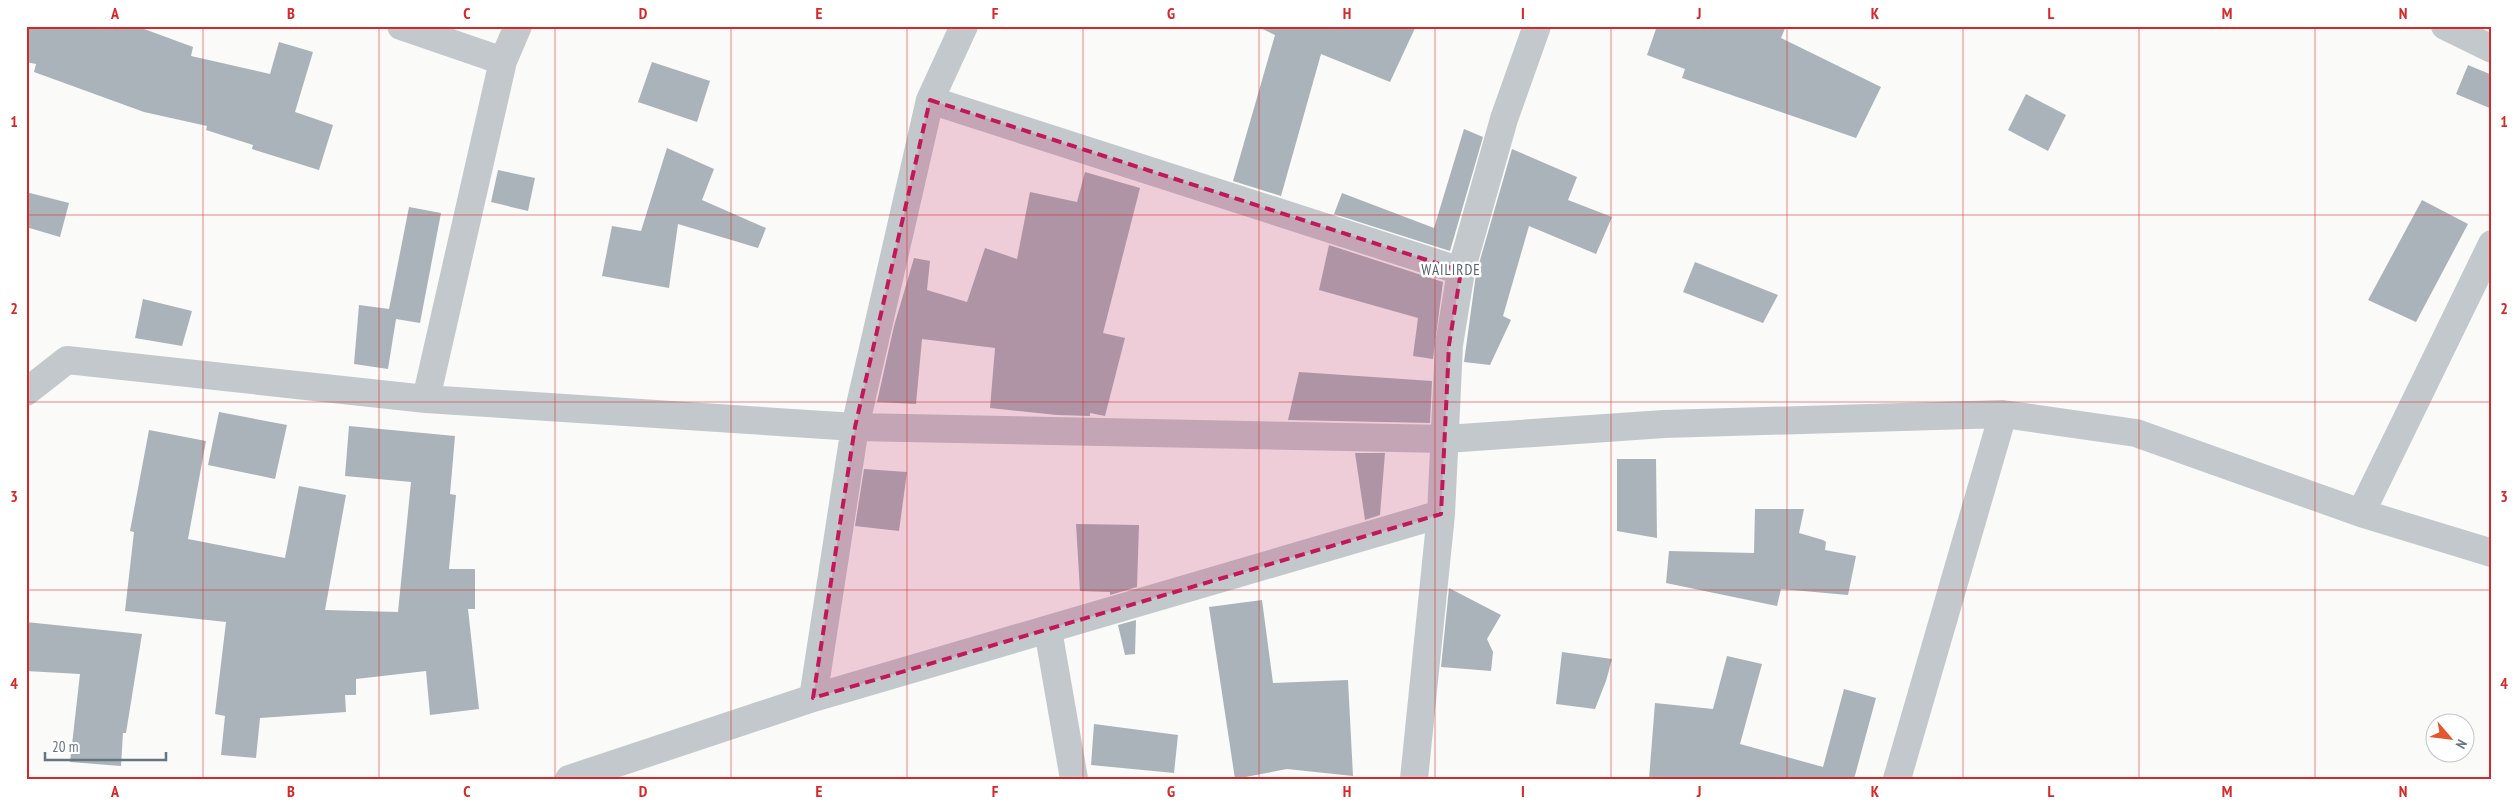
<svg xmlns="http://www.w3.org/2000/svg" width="2518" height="805" font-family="'PT Sans Narrow',sans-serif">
<rect width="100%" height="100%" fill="#fafaf8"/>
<path fill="#aab3b9" d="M26 26H136L193 47 191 56 270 74 279 42 313 52 295 112 333 125 319 170 252 149 253 145 206 130 207 126 144 112 34 72 36 64 26 62Z
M1256 26H1416L1390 82 1321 54 1281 196 1233 181 1275 35Z
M1657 26H1786L1781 38 1881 87 1856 138 1682 78 1685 69 1647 55Z
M652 62 710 81 697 122 638 102Z
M2468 65 2492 75V109L2456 94Z
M2026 94 2066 115 2048 151 2008 130Z
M1464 129 1483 137 1450 251 1334 214 1342 193 1434 228Z
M667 148 714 169 702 200 766 228 758 248 678 224 669 288 602 276 612 226 641 231Z
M1512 149 1577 177 1568 200 1612 217 1596 254 1529 226 1503 316 1511 320 1490 365 1464 362 1476 274Z
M498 170 535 178 528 211 491 202Z
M1085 172 1140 188 1103 333 1125 338 1105 416 1090 413V416L1057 415 990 408 995 348 922 339 916 404 877 402 894 326 914 258 930 261 927 290 967 302 985 248 1017 259 1030 192 1077 202Z
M26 192 69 203 60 237 26 227Z
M2422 200 2468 224 2416 322 2368 300Z
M409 207 441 213 420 323 396 319 388 369 354 364 359 305 389 309Z
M1329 245 1443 282 1433 359 1413 356 1418 318 1319 290Z
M1695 262 1778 295 1763 323 1683 292Z
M143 299 192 311 182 346 135 338Z
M1299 372 1432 381 1430 423 1288 420Z
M219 412 287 425 275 479 208 465Z
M349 426 455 436 450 494 456 495 449 569H475V609H468L479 709 430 715 426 671 356 679V695H345L346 712 260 718 256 758 221 755 225 716 215 714 226 622 125 611 134 532 130 531 149 430 206 441 188 539 285 558 299 486 346 495 325 610 398 612 411 482 345 476Z
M1355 453H1385L1380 515 1365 520Z
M1617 459H1656L1657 538 1617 531Z
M864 469 907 472 899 531 855 526Z
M1755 509H1804L1799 533 1823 540 1826 542 1825 550 1856 556 1848 595 1781 589 1777 606 1666 583 1669 551 1754 553Z
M1076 524 1139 525 1137 587 1110 595V592L1080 591Z
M1449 588 1501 615 1487 639 1493 652 1491 671 1441 667Z
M1262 600 1273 683 1348 680 1353 776 1287 769 1235 779 1209 607Z
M1136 620 1135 654 1125 655 1118 625Z
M26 622 142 634 126 733H123L121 766 70 762 80 674 26 671Z
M1562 652 1612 659 1606 681 1595 709 1556 704Z
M1727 656 1762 664 1740 744 1823 767 1844 689 1876 698 1854 779H1649L1655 703 1713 709Z
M1094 724 1178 735 1174 773 1091 765Z"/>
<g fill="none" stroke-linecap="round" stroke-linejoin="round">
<path stroke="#c3c8cc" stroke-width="28" d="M401 26 503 61
M2445 26 2492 49
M930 100 1461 271
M26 392 67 360 426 399 855 427 1446 439 1664 424 2003 414 2136 433 2361 513 2492 553
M426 399 503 61 518 26
M2361 513 2492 244
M1048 630 1074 779
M813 698 855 427 930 100 964 26
M569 779 813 698 1441 514
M1414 779 1441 514 1449 345 1461 271 1504 119 1537 26
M1897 779 2003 414"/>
</g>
<path fill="#c2185b" fill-opacity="0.2" stroke="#c2185b" stroke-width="4" stroke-dasharray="10 6" stroke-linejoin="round" d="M930 100 1461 271 1449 345 1441 514 813 698 855 427Z"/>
<path fill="none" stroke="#d62828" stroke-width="1" stroke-opacity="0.55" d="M203 26V779M379 26V779M555 26V779M731 26V779M907 26V779M1083 26V779M1259 26V779M1435 26V779M1611 26V779M1787 26V779M1963 26V779M2139 26V779M2315 26V779M26 215H2492M26 402H2492M26 590H2492"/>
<g text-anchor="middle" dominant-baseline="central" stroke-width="5" stroke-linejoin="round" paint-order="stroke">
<g font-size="15" letter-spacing="1" fill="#57646e" stroke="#fff">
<text x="1451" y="269">WAILIRDE</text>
</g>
</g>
<rect width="2518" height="805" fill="none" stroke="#ffffff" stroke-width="55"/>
<g transform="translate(2450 738) rotate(118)"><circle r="24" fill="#ffffff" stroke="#c1c8cd"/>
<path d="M0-4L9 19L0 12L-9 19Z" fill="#e4572e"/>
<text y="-8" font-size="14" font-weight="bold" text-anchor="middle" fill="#657683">N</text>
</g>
<path d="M45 752v8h121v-8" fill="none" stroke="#657683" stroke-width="2.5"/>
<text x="52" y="752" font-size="15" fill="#657683" stroke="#ffffff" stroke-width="4" paint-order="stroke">20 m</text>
<rect x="28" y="28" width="2462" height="750" fill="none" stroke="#d62828" stroke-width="2"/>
<g font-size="16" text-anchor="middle" font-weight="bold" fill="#d62828">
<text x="115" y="19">A</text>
<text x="291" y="19">B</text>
<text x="467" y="19">C</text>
<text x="643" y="19">D</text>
<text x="819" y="19">E</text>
<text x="995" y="19">F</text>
<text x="1171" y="19">G</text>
<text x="1347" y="19">H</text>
<text x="1523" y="19">I</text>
<text x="1699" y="19">J</text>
<text x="1875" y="19">K</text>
<text x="2051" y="19">L</text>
<text x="2227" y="19">M</text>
<text x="2403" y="19">N</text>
<text x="14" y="127">1</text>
<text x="2504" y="127">1</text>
<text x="14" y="314">2</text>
<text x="2504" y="314">2</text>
<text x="14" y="502">3</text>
<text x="2504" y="502">3</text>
<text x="14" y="689">4</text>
<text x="2504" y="689">4</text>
<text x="115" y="797">A</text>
<text x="291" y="797">B</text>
<text x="467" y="797">C</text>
<text x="643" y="797">D</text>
<text x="819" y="797">E</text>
<text x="995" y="797">F</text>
<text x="1171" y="797">G</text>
<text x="1347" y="797">H</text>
<text x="1523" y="797">I</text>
<text x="1699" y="797">J</text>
<text x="1875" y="797">K</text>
<text x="2051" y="797">L</text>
<text x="2227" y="797">M</text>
<text x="2403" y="797">N</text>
</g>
</svg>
